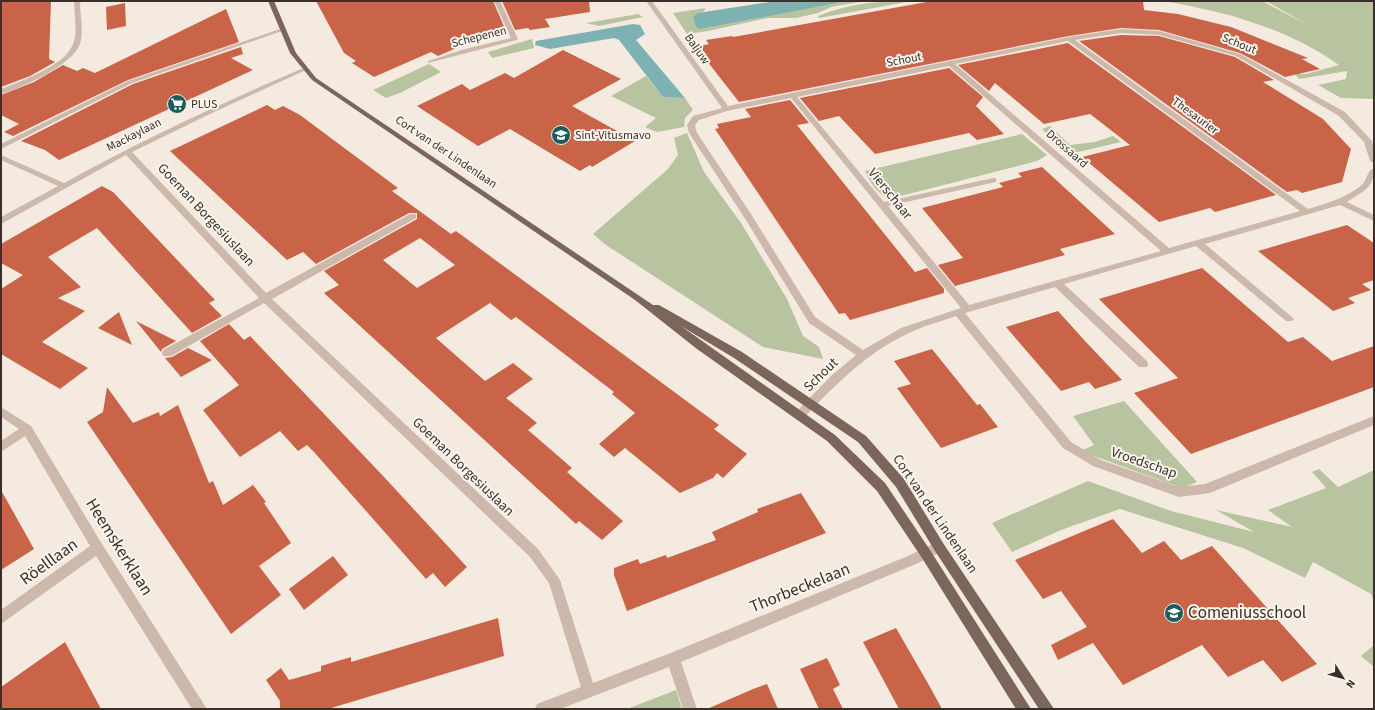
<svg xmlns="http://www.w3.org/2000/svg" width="1375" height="710" font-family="'Source Sans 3',sans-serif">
<rect width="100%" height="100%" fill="#f4eae0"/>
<path fill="#b8c49f" d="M848 1H866L831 7 818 13 796 18H768L708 31 687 34 673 13 706 8 703 12 698 13 695 19 696 27Z
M898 1 907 2 819 18 818 16C844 5 870 2 898 1Z
M1162 1H1262L1306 24 1266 1H1374V99L1341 98 1318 85 1346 79 1347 71 1299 79 1295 74H1306L1339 65C1287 28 1224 11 1162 1Z
M638 14 643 17 599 26 586 23Z
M532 39 534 48 492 58 488 52Z
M429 64 441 72 400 93 386 98 373 90Z
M646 76 663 97 685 98 693 110 685 118 684 127 657 132 645 127 656 118 611 96Z
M1050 126 1070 145 1095 142 1113 136 1121 142 1078 152 1066 153 1042 129Z
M687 133 704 172 741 223 787 299 803 336 819 347 823 359 763 347 606 245 593 234 668 169 678 155 674 138Z
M1022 134 1047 155 1037 161 889 199C877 193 870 183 865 171Z
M1124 401 1197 482 1182 488 1080 451 1094 445 1073 416Z
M1319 469 1338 487 1374 470V602L1371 594 1313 562 1305 578 1243 548 1120 509 1061 530 1012 552 992 523 1088 481 1171 511 1254 532 1216 510 1292 527 1268 510 1326 488 1312 472Z
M1374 645V667L1361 656Z
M676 690 682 709H627Z"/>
<path fill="#7db1b2" d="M776 1H848L699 29 696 27 693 17 698 13Z
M633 24 640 25 645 34 636 40 685 98 663 97 619 40 614 38 550 49 535 45 536 41Z"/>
<path fill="#c96449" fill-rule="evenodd" d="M1 1H51L49 59 55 62 30 76 1 87Z
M316 1H493L506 31 489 34 438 56 431 52 374 77 352 63 356 61 344 53Z
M502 1H589L590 12 545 19 550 27 530 30 528 28 515 30Z
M932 1H1143L1144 10 1178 14 1231 27 1308 58 1302 59 1320 69 1285 77 1240 53 1159 30 1121 28 1069 36 739 102 696 47 709 44 706 40 732 36 733 37Z
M125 3 126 26 107 30 106 7Z
M226 9 239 42 128 80 13 136 4 132 19 124 1 115V95L34 82 63 65 77 71 83 68 95 73Z
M1121 35 1159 36 1235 57 1274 80 1263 82 1323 119 1351 149 1342 182 1302 193 1297 190 1287 192 1079 41Z
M1068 43 1276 195 1215 212 1210 208 1159 222 1082 157 1130 145 1090 114 1044 124 995 83 989 91 958 65Z
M241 47 243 54 231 58 253 70 59 160 45 150 21 141 133 84Z
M563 50 621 79 572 106 635 141 592 167 590 165 580 171 510 129 478 146 417 106 462 84 470 90 505 73 514 78Z
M949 68 983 97 976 106 1004 134 977 140 969 133 875 154 839 116 819 121 800 98Z
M790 100 809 123 797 125 915 272 927 268 944 289V293L850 320 845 313 839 314 715 129 719 128 717 124 751 117 745 109Z
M267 105 275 110 283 106 300 115 398 188 392 191 451 234 456 231 719 425 714 429 747 454 723 478 717 473 713 478 680 493 625 448 614 457 599 444 635 413 612 394 614 392 516 317 511 320 490 303 436 338 485 381 513 363 533 379 506 398 537 423 528 430 572 468 567 472 623 521 602 540 579 521 576 524 324 293 339 285 324 271 417 219V213H409L316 264 303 252 287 260 170 151ZM420 238 455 265 417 288 383 260Z
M1042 167 1115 234 1060 249 1065 255 955 286 938 265 963 258 922 208 1003 187 999 183 1022 177 1018 173Z
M102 186 113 192 215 300 209 303 222 316 192 333 97 228 48 257 81 287 58 298 85 311 42 342 88 368 60 389 1 354V289L23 275 1 263V244Z
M1347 225 1374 243V280L1362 284 1371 290 1348 298 1355 303 1333 311 1258 251Z
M1202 268 1288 342 1303 337 1332 361 1374 346V387L1191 454 1134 393 1178 378 1099 299Z
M1058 311 1085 341 1122 380 1095 389 1089 382 1061 391 1006 327Z
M119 312 132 345 98 328Z
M136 321 176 341 162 349 161 352Z
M229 324 244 340 250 336 385 478 467 567 445 587 433 573 426 579 314 452 307 445 298 451 280 431 240 457 203 410 239 385 200 341Z
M188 348 212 360 181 377 165 358 172 357Z
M932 349 977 405 980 404 998 427 941 448 897 388 911 384 894 361Z
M107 387 133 423 159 412 160 416 178 405 209 483 213 481 223 505 253 485 266 502 264 503 291 543 259 566 281 595 231 634 87 422 103 412Z
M1 490 34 549 1 570Z
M801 493 826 533 627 611 614 575V568L638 559 640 564 666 555 667 558 716 540 712 532 758 512 757 509Z
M1113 519 1142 553 1164 541 1181 560 1212 546 1317 664 1282 682 1263 660 1228 677 1202 645 1123 685 1093 643 1058 660 1051 645 1087 627 1061 591 1043 599 1015 560Z
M333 556 348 575 304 610 289 589Z
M498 618 504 656 328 709H280V701L266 680 281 668 289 680 321 671V666L351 657V662Z
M896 628 930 687 942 709H899L863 642Z
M65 642 101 709H1V687Z
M827 658 840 685 833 689 843 709H819L800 669Z
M767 684 778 709H707L753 689Z"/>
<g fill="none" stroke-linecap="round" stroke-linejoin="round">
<path fill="#cdb9ab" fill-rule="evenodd" d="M74 1H80C80 15 84 31 80 44 73 65 21 88 1 94V89C21 81 65 66 73 44 78 31 74 15 74 1Z
M494 1H500L518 39 517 40 428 63V61L465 49 511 38Z
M646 1H652L728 106 1069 37 1121 29 1159 31 1240 54 1345 112 1372 141 1374 148V163L1370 161 1364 142 1339 116 1236 56 1159 35 1121 33 1075 40 1308 209C1328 203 1345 198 1362 185 1367 180 1367 170 1374 168 1374 189 1363 191 1347 202L1374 215V221L1340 205 1205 244 1292 317 1294 319 1292 321H1286L1196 246 1064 284 1147 361 1148 364 1147 367H1139L1055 287 965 313 1071 442 1101 460 1179 487 1205 484 1374 416V425L1210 493 1179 497 1093 466 1063 448 956 316C940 322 922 326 907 334 865 354 834 386 803 419L799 420 795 419 794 416 795 413 831 376 856 355 809 323 744 217 689 133 687 125 693 116 722 108ZM1068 41 1300 211 1169 248 955 64ZM949 66 1161 251 969 305 888 206 996 182V178H993L884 202 797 97ZM791 98 961 308 901 328 863 350 815 317 751 214 697 133 695 125 699 120 727 111Z
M280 29 285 30 132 83 1 149V144L128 81Z
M301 69 306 70 212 113 132 152 266 293 410 214H416V218L272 299 538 549 560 580 593 683 673 652 908 556 939 541 943 543 945 547 943 551 916 564 681 662 697 709H683L669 667 560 709H535L537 704 581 687 549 583 530 557 264 303 171 356H163L162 353 163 350 259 298 126 155 1 224V217L58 186 1 160V155L64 183C141 140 220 104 301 69Z
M1 407 31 426 102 544 207 709H192L96 556 1 624V610L90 546 25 436 1 452V441L19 429 1 417Z"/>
<path fill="#7c655b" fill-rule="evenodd" d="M268 1H274L296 53 316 78 653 305H659L742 352 866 436 904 479 943 543 1054 709H1039L935 551 896 487 858 442 734 358 681 326 835 435 885 483 930 550 1031 709H1016L922 558 877 491 827 441 697 349 635 300 312 80 290 53Z"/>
</g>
<defs>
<g id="supermarket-disc" transform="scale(1)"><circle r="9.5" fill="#1e5b5d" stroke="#fbf4ed"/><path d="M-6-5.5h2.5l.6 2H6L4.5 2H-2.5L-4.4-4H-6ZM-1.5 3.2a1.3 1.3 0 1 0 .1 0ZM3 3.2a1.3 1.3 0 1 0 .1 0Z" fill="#fff"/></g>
<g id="school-disc" transform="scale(1)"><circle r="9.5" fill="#1e5b5d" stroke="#fbf4ed"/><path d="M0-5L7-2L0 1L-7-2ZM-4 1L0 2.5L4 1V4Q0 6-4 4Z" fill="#fff"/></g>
</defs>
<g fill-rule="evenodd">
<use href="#supermarket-disc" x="177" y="104"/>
<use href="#school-disc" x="561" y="135"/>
<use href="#school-disc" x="1174" y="613"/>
</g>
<g text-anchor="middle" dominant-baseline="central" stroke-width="4" stroke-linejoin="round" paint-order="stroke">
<g font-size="12" fill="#3a2f2a" stroke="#fbf4ed">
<text transform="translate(479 37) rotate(-14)">Schepenen</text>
<text transform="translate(1239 44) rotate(22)">Schout</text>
<text transform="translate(697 49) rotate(55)">Baljuw</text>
<text transform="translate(904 60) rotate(-11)">Schout</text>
<text transform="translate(1195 116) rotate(36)">Thesaurier</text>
<text transform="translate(134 135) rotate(-27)">Mackaylaan</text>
<text transform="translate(1067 149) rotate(41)">Drossaard</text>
<text transform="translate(446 152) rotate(34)">Cort van der Lindenlaan</text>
</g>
<g font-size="12" fill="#3a2f2a" stroke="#fbf4ed" text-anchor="start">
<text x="191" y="104">PLUS</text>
<text x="575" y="135">Sint-Vitusmavo</text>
</g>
<g font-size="14" fill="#3a2f2a" stroke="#fbf4ed">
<text transform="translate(890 194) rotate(51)">Vierschaar</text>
<text transform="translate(206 215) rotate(47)">Goeman Borgesiuslaan</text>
<text transform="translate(821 375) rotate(-44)">Schout</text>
<text transform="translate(1144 463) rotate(19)">Vroedschap</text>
<text transform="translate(463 467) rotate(44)">Goeman Borgesiuslaan</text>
<text transform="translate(935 514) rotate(56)">Cort van der Lindenlaan</text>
</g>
<g font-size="17" fill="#3a2f2a" stroke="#fbf4ed">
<text transform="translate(119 547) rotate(58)">Heemskerklaan</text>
<text transform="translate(49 562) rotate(-36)">Röelllaan</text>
<text transform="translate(800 588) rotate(-22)">Thorbeckelaan</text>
</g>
<g font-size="17" fill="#3a2f2a" stroke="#fbf4ed" text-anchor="start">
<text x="1188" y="613">Comeniusschool</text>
</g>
</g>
<rect width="1375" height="710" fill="none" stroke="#3a2f2a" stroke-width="4"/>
<g transform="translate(1343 678) rotate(127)" stroke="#fbf4ed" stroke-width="3" paint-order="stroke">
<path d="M0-3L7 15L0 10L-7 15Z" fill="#3a2f2a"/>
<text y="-6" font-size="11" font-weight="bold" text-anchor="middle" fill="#3a2f2a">N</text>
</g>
</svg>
